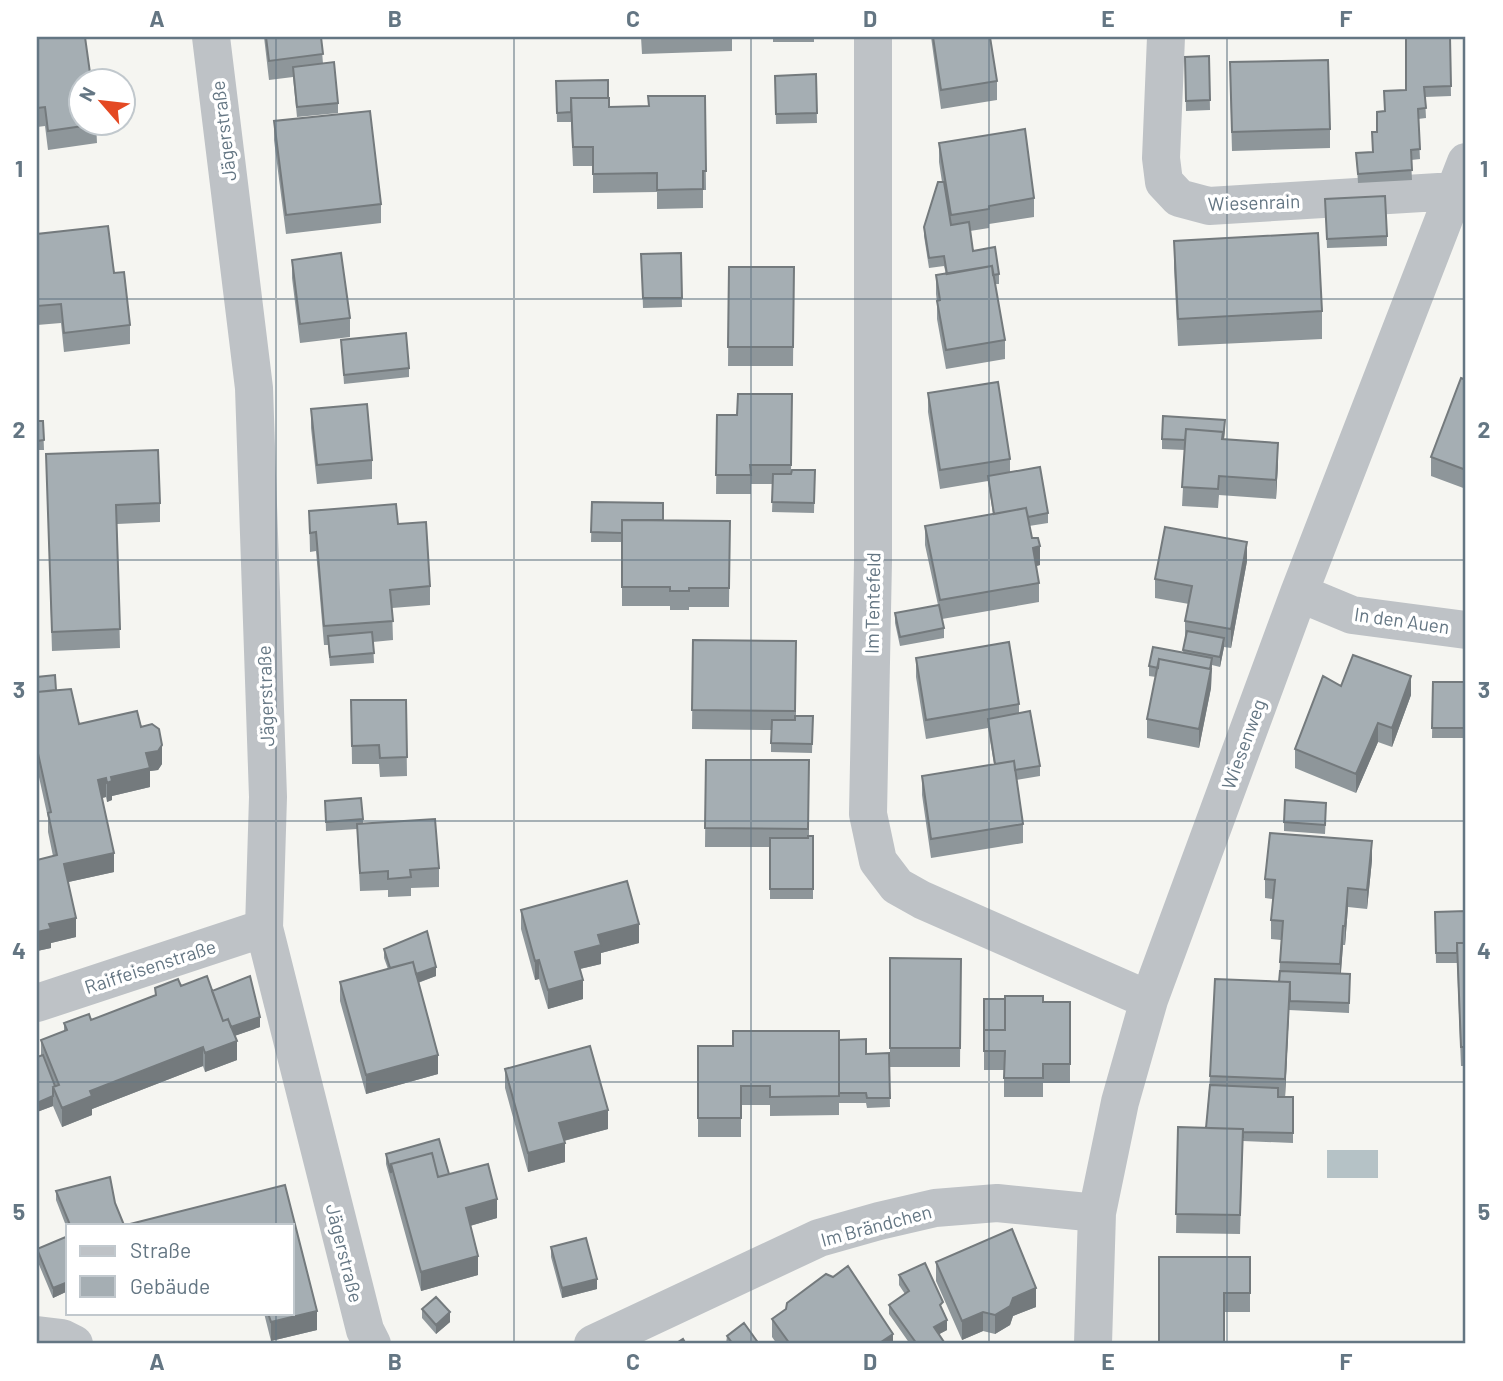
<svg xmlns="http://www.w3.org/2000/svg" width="1503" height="1381" font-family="Barlow,sans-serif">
<rect width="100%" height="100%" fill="#f5f5f1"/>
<path fill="#b5c2c6" d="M1327 1150H1378V1178H1327Z"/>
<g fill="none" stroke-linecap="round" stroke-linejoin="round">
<path stroke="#bec2c6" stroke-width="38" d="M211 37 254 388 268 797 264 928 365 1330 372 1344
M873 37V561L868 814 878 861 897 886 922 900 1149 1000
M1166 37 1161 158 1164 182 1179 198 1209 206 1455 191
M1299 593 1352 615 1466 630
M37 1003 264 928
M37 1335 62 1338 74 1344
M593 1344 819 1238 879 1221 935 1208 997 1203 1097 1213
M1093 1344 1097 1213 1120 1102 1149 1000 1299 593 1466 162"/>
</g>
<path fill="#8e969a" d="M37 37 96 122 97 143 48 150 45 126 37 127Z
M264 37H321L323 64 338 103V113L297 117 293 77 269 80Z
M641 37H732V51L642 54Z
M773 37H814V42H773Z
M931 37H990L997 81V100L941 109Z
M1450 37 1451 96 1425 97 1426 118 1418 119 1420 159 1411 160 1412 180 1358 183 1356 153 1373 152 1372 132H1377L1384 111V91L1406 90Z
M1209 56 1210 110 1186 111 1185 57Z
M816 74 817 123 776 124 775 76Z
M556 81 609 107 648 106V96H705L706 190H703V208L657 209V192L593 193V166H573L571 122H557Z
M1230 81 1330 129V148L1232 151Z
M274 121 381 204V223L286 234 274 140Z
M939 143 1034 198V217L989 224V228L970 231 973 251 999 274V284H995L1005 340V359L946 369 937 319V302L936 294V275L946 274 944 266 929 268 924 236V227L942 182 939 162Z
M1325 199 1387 236V246L1327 248Z
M37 234 114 273 130 325V344L64 352 61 323 37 325Z
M1174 241 1322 311V339L1178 346 1174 268Z
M681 253 682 307 643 308 641 254Z
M292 260 350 318V337L300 343 292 278Z
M729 267H794L793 366H728Z
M341 340 409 368V377L344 384Z
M1466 380V489L1431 476V457Z
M928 393 1010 459V472L1048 513V523L1029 526 1032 538 1040 565 1036 566 1039 583V602L942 619 944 628V638L900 646 895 623V613L938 605 925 545V526L993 514 988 481 940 489 928 412Z
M792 394 791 474 815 470 814 513 772 512 773 484H751V494H716L717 415H737Z
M311 409 372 460V479L317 484 311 428Z
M37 421H43L44 450H37Z
M1225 430 1224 439 1278 462 1276 499 1219 495 1218 508 1182 506 1185 450 1162 449V439Z
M46 454 160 503V522L117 524 120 648 52 651Z
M592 502 663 520 730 521 729 607H689V610H670V606H622V542H591Z
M309 511 398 524 430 586V605L392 608 393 640 373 642 374 663 330 666 328 645H324L316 551 310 552Z
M1247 561 1231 648 1224 647 1220 667 1212 665 1211 688 1199 748 1147 738V719L1156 677 1149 676V666L1183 652 1185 639V621L1189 604 1155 598V579Z
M693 640 796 641V716H813L812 753 771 752V730L692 729Z
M916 658 1019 704V713L1040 766V776L1016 780 1023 824V843L931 858 922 795V776L994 764 988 728 926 739 916 677Z
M37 677 56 690 79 724 141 727 162 764 158 770 150 771V787L112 796V800L107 802 106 797 102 798 114 872 68 882 76 937 51 943V948L37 951 53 856 48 832V818L37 768Z
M1433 682H1466V738H1432Z
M1341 686 1411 695 1392 747 1378 742 1356 793 1295 768V749Z
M351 700H406L407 776 380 777 379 764H352Z
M706 760H809V836H813V899H770V847H705Z
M325 801 363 819V824L439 868V887L411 888V896L388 897V890L360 891 357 829 326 831Z
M1326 813 1325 834 1284 831V822Z
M1372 860 1367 909 1348 907 1345 945H1343L1341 973 1350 974 1349 1013 1289 1010 1285 1097H1293V1143L1243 1141 1240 1234 1176 1233 1178 1127 1206 1128 1210 1076 1279 982 1281 940 1271 939V920L1273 899 1265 898V879Z
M521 910 639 943 601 953V964L580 969 583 999 548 1009 539 979 535 980 521 929Z
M1466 911V1066H1461L1457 963H1436L1435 912Z
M384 949 436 976 418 983 438 1074 366 1094 340 1001V982L388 969 384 958Z
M890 958 961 959 960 1067H890Z
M181 986 212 991 260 1027 234 1036 237 1060 205 1072 203 1066 92 1109V1115L62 1127 53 1106 37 1112V1057L41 1056V1040L64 1031V1023L91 1020 155 995V988Z
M984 999 1043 1002H1070V1083H1043V1097H1004V1070H984Z
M839 1040 866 1054 889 1053 890 1107 867 1108 866 1103H839V1054V1115L770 1116V1105H741V1137H698V1046H733Z
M505 1069 608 1129 564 1141 565 1162 528 1172 505 1088Z
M386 1154 449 1174 497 1218 470 1226 478 1275 421 1291 386 1164Z
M285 1185 317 1330 271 1341 264 1313H292Z
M56 1191 115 1203 124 1225H68V1231L56 1200Z
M68 1236V1291L53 1298 37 1260V1249Z
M551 1247 597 1289 562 1298 551 1257Z
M1250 1257V1312H1224L1159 1344Z
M936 1262 1036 1307 1013 1316 1010 1325 995 1334 983 1331 962 1340 936 1281Z
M899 1275 943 1310 947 1330 939 1334 944 1344H910L889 1314V1305L905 1294 899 1285Z
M422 1309 450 1322 436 1334 422 1318Z
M772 1319 893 1344H777L772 1337Z
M727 1336 759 1344H726Z"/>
<path fill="#747a7d" d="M1278 443V462L1276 499V480Z
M1247 542V561L1231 648V629Z
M1040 546V565L1033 567V548Z
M1224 638V647L1220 667V657Z
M1212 658 1211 688 1199 748V729Z
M1411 676V695L1392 747V728Z
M1378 723V742L1356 793V774Z
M162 745V764L158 770 150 771V787L112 796V800L107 802V783L111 777 146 753Z
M106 778V797L98 799V780Z
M1372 841V860L1367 909V890Z
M114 853V872L64 883V864Z
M1348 888V907L1345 945V926Z
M76 918V937L51 943V948L37 951V932L49 924Z
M639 924V943L601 953V964L575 970V952L598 935Z
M1343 926V945L1340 983V964Z
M539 960V979L535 980V961Z
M436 967V976L414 984V975Z
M583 980V999L548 1009V990Z
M1289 1001V1010L1285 1098V1079Z
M260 1017V1027L223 1040V1030Z
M237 1041V1060L205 1072V1053Z
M203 1047V1066L92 1109V1115L62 1127V1108L90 1091Z
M438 1055V1074L366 1094V1075Z
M53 1096V1106L37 1112V1103Z
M608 1110V1129L559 1142V1123Z
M565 1143V1162L528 1172V1153Z
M497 1199V1218L466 1227V1208Z
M478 1256V1275L421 1291V1272Z
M597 1279V1289L562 1298V1288Z
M68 1282V1291L53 1298V1288Z
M1036 1288V1307L1013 1316 1010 1325 995 1334V1315L1013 1298Z
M317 1311V1330L271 1341V1322Z
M450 1312V1322L436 1334V1325Z
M983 1312V1331L962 1340V1321Z
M947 1320V1330L934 1337V1327Z
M893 1334V1344H878Z"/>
<path fill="#a5aeb3" stroke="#747a7d" stroke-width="2" d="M37 37H85L91 80H80V122H96L97 124 48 131 45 107 37 108Z
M266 37H321L323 54 269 61Z
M933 37H990L997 81 941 90Z
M1422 37H1450L1451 86 1424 87 1426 108 1418 109 1420 149 1411 150 1412 170 1358 174 1356 153 1373 152 1372 132H1377V112L1385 111 1384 91 1406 90V38Z
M1209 56 1210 100 1186 101 1185 57Z
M1328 60 1330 129 1232 132 1230 62Z
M334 62 338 103 297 107 293 67Z
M816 74 817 113 776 114 775 76Z
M608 80V98H571V112L557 113 556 81Z
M648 96H705L706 171H703V189L657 190V173L593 174V147H573L571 98H609V107L649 106Z
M370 111 381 204 286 215 274 121Z
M1025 129 1034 198 989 206V209L951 215 939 143Z
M938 182H944L951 225 969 222 973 251 995 247 999 274 993 275 992 266 947 274 944 256 929 258 924 227Z
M1385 196 1387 236 1327 239 1325 199Z
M108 226 114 273 124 272 130 325 64 333 61 304 37 306V234Z
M1318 233 1322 311 1178 319 1174 241Z
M341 253 350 318 300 324 292 260Z
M681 253 682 298H643L641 254Z
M992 266 1005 340 946 350 937 301 940 300 936 275Z
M729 267H794L793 347H728Z
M406 333 409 368 344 375 341 340Z
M1461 378 1466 380V470L1431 457Z
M998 382 1010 459 940 470 928 393Z
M738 394H792L791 465H750L751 475H716L717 415H737Z
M367 404 372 460 317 465 311 409Z
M1163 416 1225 420 1223 439V432L1186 429 1185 440 1162 439Z
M37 421H43L44 440 37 441Z
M1186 429 1223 432 1222 439 1278 443 1276 480 1219 476 1218 489 1182 487Z
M158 450 160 503 116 505 120 629 52 632 46 454Z
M1040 467 1048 513 1028 517 1026 508 994 514 988 476Z
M792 470H815L814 503 772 502 773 474H791Z
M592 502 663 503V520H622V533L591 532Z
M396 504 398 524 426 522 430 586 390 590 393 621 324 626 316 532 310 533 309 511Z
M1026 508 1032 538H1038L1040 546 1033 548 1039 583 940 600 925 526Z
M622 520 730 521 729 588H689V591H670V587H622Z
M1165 527 1247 542 1231 629 1185 621 1192 586 1155 579Z
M939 605 944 628 900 637 895 613Z
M1187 631 1224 638 1220 657 1183 650Z
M372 632 374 653 330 657 328 636Z
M693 640 796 641 795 711 692 710Z
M1009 642 1019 704 926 720 916 658Z
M1153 647 1212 658 1210 669 1159 659 1158 668 1149 666Z
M1353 655 1411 676 1392 728 1378 723 1356 774 1295 749 1323 676 1341 686Z
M1159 659 1211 669 1199 729 1147 719Z
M55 675 56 690 37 692V677Z
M1433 682H1466V728H1432Z
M71 689 79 724 137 711 141 727 152 724 159 729 162 745 158 751 146 753 150 768 111 777 112 781 107 783 106 778 98 780 114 853 64 864 76 918 49 924 51 929 37 932V860L57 855 48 813 51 812 37 749V692Z
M351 700H406L407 757 380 758 379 745 352 746Z
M1030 711 1040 766 1015 770 1014 761 995 764 988 719Z
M795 716H813L812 744 771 743 772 720H795Z
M706 760H809L808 829 705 828Z
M1014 761 1023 824 931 839 922 776Z
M361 798 363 819 326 822 325 801Z
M1285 800 1326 803 1325 825 1284 822Z
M435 819 439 868 410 870 411 877 388 879V871L360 873 357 824Z
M1270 833 1372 841 1367 890 1348 888 1345 926H1343L1340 964 1280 962 1283 921 1271 920 1275 880 1265 879Z
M808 836H813V889H770V838H808Z
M627 881 639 924 598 935 601 945 575 952 583 980 548 990 539 960 535 961 521 910Z
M1466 911V943H1457V953H1436L1435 912Z
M427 931 436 967 416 974 413 962 390 968 384 949Z
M1457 943H1466V1047H1461Z
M890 958 961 959 960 1048H890Z
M413 962 438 1055 366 1075 340 982Z
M1280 971 1350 974 1349 1003 1290 1001V982H1279Z
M207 976 223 1021 228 1019 237 1041 205 1053 203 1047 90 1091 92 1096 62 1108 53 1087 59 1085 41 1040 67 1030 64 1023 89 1014 91 1020 156 995 155 988 178 979 181 986Z
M250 976 260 1017 231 1027 228 1019 223 1021 212 991Z
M1215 979 1290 982 1285 1079 1210 1076Z
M1005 996H1043V1002H1070V1064H1043V1078H1004L1005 1051H984V1030H1005Z
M984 999H1005V1030H984V1032Z
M733 1031H839V1096L770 1097V1086H741V1118H698V1046H733Z
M866 1039V1054L889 1053 890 1098H867L866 1093H839V1040Z
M590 1046 608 1110 559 1123 565 1143 528 1153 505 1069Z
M43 1055 55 1086 53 1087V1096L37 1103V1057Z
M1210 1085 1278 1088V1097H1293V1133L1243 1132V1138V1129L1206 1128Z
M1178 1127 1243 1129 1240 1215 1176 1214Z
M439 1139 449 1174 438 1177 432 1153 391 1164V1173L386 1154Z
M432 1153 438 1177 488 1164 497 1199 466 1208 478 1256 421 1272 391 1164Z
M110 1177 115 1203 124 1225H70L56 1191Z
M285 1185 317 1311 271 1322 268 1313H292V1225H126Z
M1012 1229 1036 1288 1013 1298 1010 1306 995 1315 983 1312 962 1321 936 1262Z
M68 1236V1282L53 1288 37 1249Z
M586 1238 597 1279 562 1288 551 1247Z
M1159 1257H1250V1293H1224V1344H1159Z
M925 1263 943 1302 940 1305 947 1320 934 1327 944 1342 941 1344H917L889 1305 909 1291 899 1275Z
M848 1266 893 1334 878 1344H790L772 1319 786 1309 787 1303 826 1274 833 1277Z
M436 1297 450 1312 436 1325 422 1309Z
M744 1323 759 1344H733L727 1336Z
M683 1339 686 1344H675Z"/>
<path fill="none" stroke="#647683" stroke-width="2" stroke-opacity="0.55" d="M276 37V1225M514 37V1344M751 37V1344M989 37V1344M1227 37V1344M37 299H1466M37 560H1466M37 821H1466M37 1082H1466M276 1313V1344"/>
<g text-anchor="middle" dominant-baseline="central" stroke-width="7" stroke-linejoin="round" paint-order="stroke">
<g font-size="19" fill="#647683" stroke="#fff">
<text transform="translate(223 131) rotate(-97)">Jägerstraße</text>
<text transform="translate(1254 202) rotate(-2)">Wiesenrain</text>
<text transform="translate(872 603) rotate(-89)">Im Tentefeld</text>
<text transform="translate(1402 620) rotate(8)">In den Auen</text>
<text transform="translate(265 696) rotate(-92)">Jägerstraße</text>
<text transform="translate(1243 744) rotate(-70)">Wiesenweg</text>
<text transform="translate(150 966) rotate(-18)">Raiffeisenstraße</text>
<text transform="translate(876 1225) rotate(-15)">Im Brändchen</text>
<text transform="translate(345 1253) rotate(76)">Jägerstraße</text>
</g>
</g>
<rect width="1503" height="1381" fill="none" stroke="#ffffff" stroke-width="77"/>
<rect x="66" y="1224" width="228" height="91" fill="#ffffff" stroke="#c1c8cd" stroke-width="2"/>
<rect x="80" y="1246" width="35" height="10" fill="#bec2c6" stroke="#c1c8cd" stroke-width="2"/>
<text x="130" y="1258" font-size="21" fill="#647683">Straße</text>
<rect x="80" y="1276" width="35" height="21" fill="#a5aeb3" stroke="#c1c8cd" stroke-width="2"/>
<text x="130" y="1294" font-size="21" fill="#647683">Gebäude</text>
<g transform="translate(102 102) rotate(298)"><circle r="33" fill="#ffffff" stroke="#c1c8cd" stroke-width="2"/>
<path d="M0-5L12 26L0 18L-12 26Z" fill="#e44923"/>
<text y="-10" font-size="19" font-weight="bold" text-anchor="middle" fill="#647683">N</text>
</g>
<rect x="38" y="38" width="1426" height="1304" fill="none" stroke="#647683" stroke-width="2.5"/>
<g font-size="23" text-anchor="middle" font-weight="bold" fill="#647683">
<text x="157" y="27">A</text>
<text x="395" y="27">B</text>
<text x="633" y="27">C</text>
<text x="870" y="27">D</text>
<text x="1108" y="27">E</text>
<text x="1346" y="27">F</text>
<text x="19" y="177">1</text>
<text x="1484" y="177">1</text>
<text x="19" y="438">2</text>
<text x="1484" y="438">2</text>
<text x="19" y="698">3</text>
<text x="1484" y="698">3</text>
<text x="19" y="959">4</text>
<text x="1484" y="959">4</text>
<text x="19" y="1220">5</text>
<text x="1484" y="1220">5</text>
<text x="157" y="1370">A</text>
<text x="395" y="1370">B</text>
<text x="633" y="1370">C</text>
<text x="870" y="1370">D</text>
<text x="1108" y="1370">E</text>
<text x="1346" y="1370">F</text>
</g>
</svg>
